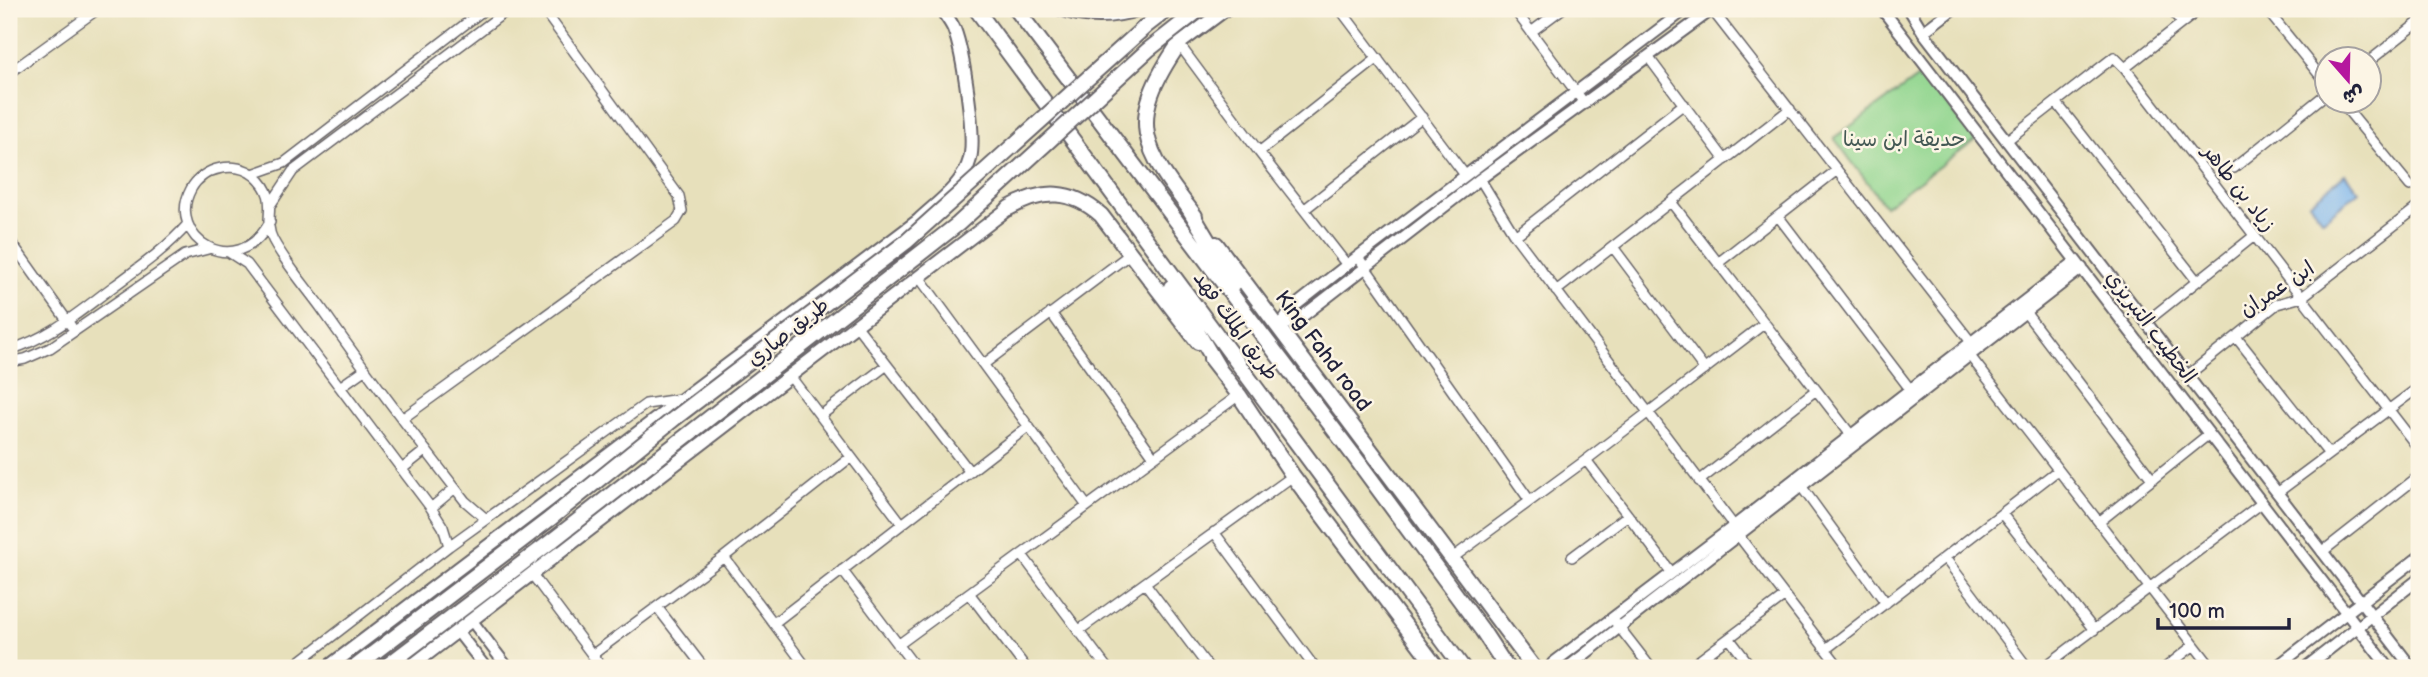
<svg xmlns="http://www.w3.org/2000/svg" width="2428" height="677" font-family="'Balsamiq Sans','Playpen Sans Arabic',sans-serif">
<rect width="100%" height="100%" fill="#fcf5e5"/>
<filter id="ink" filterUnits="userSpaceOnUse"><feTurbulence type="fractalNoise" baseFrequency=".0143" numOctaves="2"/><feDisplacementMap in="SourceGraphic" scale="14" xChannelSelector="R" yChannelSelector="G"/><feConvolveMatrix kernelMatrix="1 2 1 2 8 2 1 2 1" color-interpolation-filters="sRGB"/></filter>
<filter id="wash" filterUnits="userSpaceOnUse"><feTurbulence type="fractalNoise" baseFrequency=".00686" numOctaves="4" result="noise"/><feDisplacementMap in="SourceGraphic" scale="28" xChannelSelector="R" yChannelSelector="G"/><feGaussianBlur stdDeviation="1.57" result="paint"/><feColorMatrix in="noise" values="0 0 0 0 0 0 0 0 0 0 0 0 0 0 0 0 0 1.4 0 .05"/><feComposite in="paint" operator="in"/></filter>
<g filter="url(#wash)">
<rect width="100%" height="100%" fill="#e7e0bb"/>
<path fill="#90d58e" stroke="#597c64" stroke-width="2" d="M1924 73 1975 140 1885 206 1834 138Z"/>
<path fill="#7cb5ed" stroke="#4f6c94" stroke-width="2" d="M2345 174 2359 191 2323 220 2309 203Z"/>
</g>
<g filter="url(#ink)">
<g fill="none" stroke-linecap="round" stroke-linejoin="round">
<g stroke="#676468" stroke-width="12">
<path id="minor" d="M1340 9 1465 175
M1514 9 1585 104
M2171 9 2182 23
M2266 9 2326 83
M1712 10 1971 342
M1531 32 1562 9
M1179 44 1259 152 1347 265
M1649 58 1725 160
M2368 62 2419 22
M2125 68 2200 9
M9 73 98 9
M2056 102 2197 281
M2341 102 2410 186
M2006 141 2114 57 2125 68 2419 449
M1259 152 1378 58
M2234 168 2326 94
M253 174 284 163 485 9
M1480 179 1515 236 1734 526
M1671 202 1851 435
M271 204 293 171 509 9
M1305 209 1422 117
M1778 216 1910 389
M270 222C236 284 165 237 191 189 203 167 236 160 255 176 282 200 261 218 273 240 286 264 306 287 322 309 368 375 416 438 465 501L486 519
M1515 236 1684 104
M9 239 71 326
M1613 247 1705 370
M230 253 247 264 431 508 443 527 449 546
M1358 257 1530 501
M1718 263 1837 170
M919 277 1087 506
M1556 291 1790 109
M2025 312 2152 479
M1051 313 1154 457
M2146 322 2254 236
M856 325 970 472
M2236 337 2329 454
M9 350C50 338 80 311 114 286 140 267 166 249 188 224
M1970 356 2212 668
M9 362 25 359 50 348 185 255 208 249
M984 364 1130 254
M790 376 902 524
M2187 376 2277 304 2302 297 2419 206
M340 387 364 370
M820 416 887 365
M402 419 676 221 682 211 679 196 543 9
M1586 460 1672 573
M402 469 426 450
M1699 481 1816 390
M1801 486 1886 603
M2277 493 2419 387
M431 508 455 488
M2002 514 2094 630
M2099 522 2209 434
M1214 532 1315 668
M1738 535 1840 668
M2322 552 2419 476
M1022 555 1107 668
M724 557 807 668
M1572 557 1628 515
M1945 558 2028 668
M1451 559 1586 460 1765 323
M842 570 916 668
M531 573 602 668
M1145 583 1209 668
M969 593 1026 668
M657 607 704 668
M774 623 1029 426
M1616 623 1651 668
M1078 631 1293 476
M1729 638 1752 668
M898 645 1239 395
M1826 649 2058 470
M592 655 724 557 851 457
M291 668 449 546 646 404 680 399
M1689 668 1785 596
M2043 668 2262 503
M2165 668 2194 645"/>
</g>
<g stroke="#676468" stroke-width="14">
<path id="tertiary" d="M1882 9 2389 668
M1909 9 1923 32 2412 668
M1923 32 1953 9
M1280 327 1299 319 1480 179 1713 9
M1280 327 1291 309 1347 265 1686 9
M472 621 508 668
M458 632 486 668
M1550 668 1553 663 1734 526 2076 261
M1567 668 2082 268
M2275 668 2419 557
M2305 668 2419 579"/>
</g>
<g stroke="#676468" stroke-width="16">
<path id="secondary" d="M1061 9C1087 19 1113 18 1140 9
M1179 44 1226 9
M327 668 918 221C937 203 963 186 970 159 976 135 963 52 954 29 951 22 946 16 942 10
M409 668 1009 208"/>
</g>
<g stroke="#676468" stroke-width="18">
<path id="primary" d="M1179 44C1125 122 1142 147 1195 216
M1009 208C1043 189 1071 189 1101 215L1198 342
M1216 244 1534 668
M1211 359 1239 395 1293 476 1437 668
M354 668 551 518
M384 668 553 540"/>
</g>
<g stroke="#676468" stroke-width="18">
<path id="trunk" d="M942 9V10
M976 9 1463 668
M1016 9 1354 456 1482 630 1507 668
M1188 207 1234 284
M1171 287 1218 367"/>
</g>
<use href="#minor" stroke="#fff" stroke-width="9"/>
<use href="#tertiary" stroke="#fff" stroke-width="10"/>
<use href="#secondary" stroke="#fff" stroke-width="12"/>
<use href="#primary" stroke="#fff" stroke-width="14"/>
<use href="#trunk" stroke="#fff" stroke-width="14"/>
<g stroke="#676468" stroke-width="18" stroke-linecap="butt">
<path id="primary-bridge" d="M551 518 675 418 906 242 1146 26 1168 9
M553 540 958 224 1148 50 1200 9"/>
</g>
<use href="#primary-bridge" stroke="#fff" stroke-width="14"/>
</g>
</g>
<g text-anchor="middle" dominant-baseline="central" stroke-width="5" stroke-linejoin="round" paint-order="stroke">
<g font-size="21" fill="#435854" stroke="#fcf5e5">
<text x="1904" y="139">حديقة ابن سينا</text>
</g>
<g font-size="21" fill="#22223b" stroke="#fcf5e5">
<text transform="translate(2239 188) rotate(52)">زياد بن طاهر</text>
<text transform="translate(2277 289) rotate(-33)">ابن عمران</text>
<text transform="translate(1236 326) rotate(54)">طريق الملك فهد</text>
<text transform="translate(2151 327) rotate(53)">الخطيب التبريزي</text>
<text transform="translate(788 332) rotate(-38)">طريق صاري</text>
<text transform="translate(1323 351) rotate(53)">King Fahd road</text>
</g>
</g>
<rect width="2428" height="677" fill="none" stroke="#fcf5e5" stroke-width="35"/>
<g transform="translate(2348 80) rotate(160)"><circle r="33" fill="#fcf5e5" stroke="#a5a1a1" stroke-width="2"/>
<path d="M0-5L12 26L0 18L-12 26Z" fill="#b5179e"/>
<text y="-10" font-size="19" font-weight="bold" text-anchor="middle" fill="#22223b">ش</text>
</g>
<path d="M2158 618v10h131v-10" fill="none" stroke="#22223b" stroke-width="3.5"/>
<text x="2169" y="618" font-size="21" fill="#22223b" stroke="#fcf5e5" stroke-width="5" paint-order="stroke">100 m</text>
</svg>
